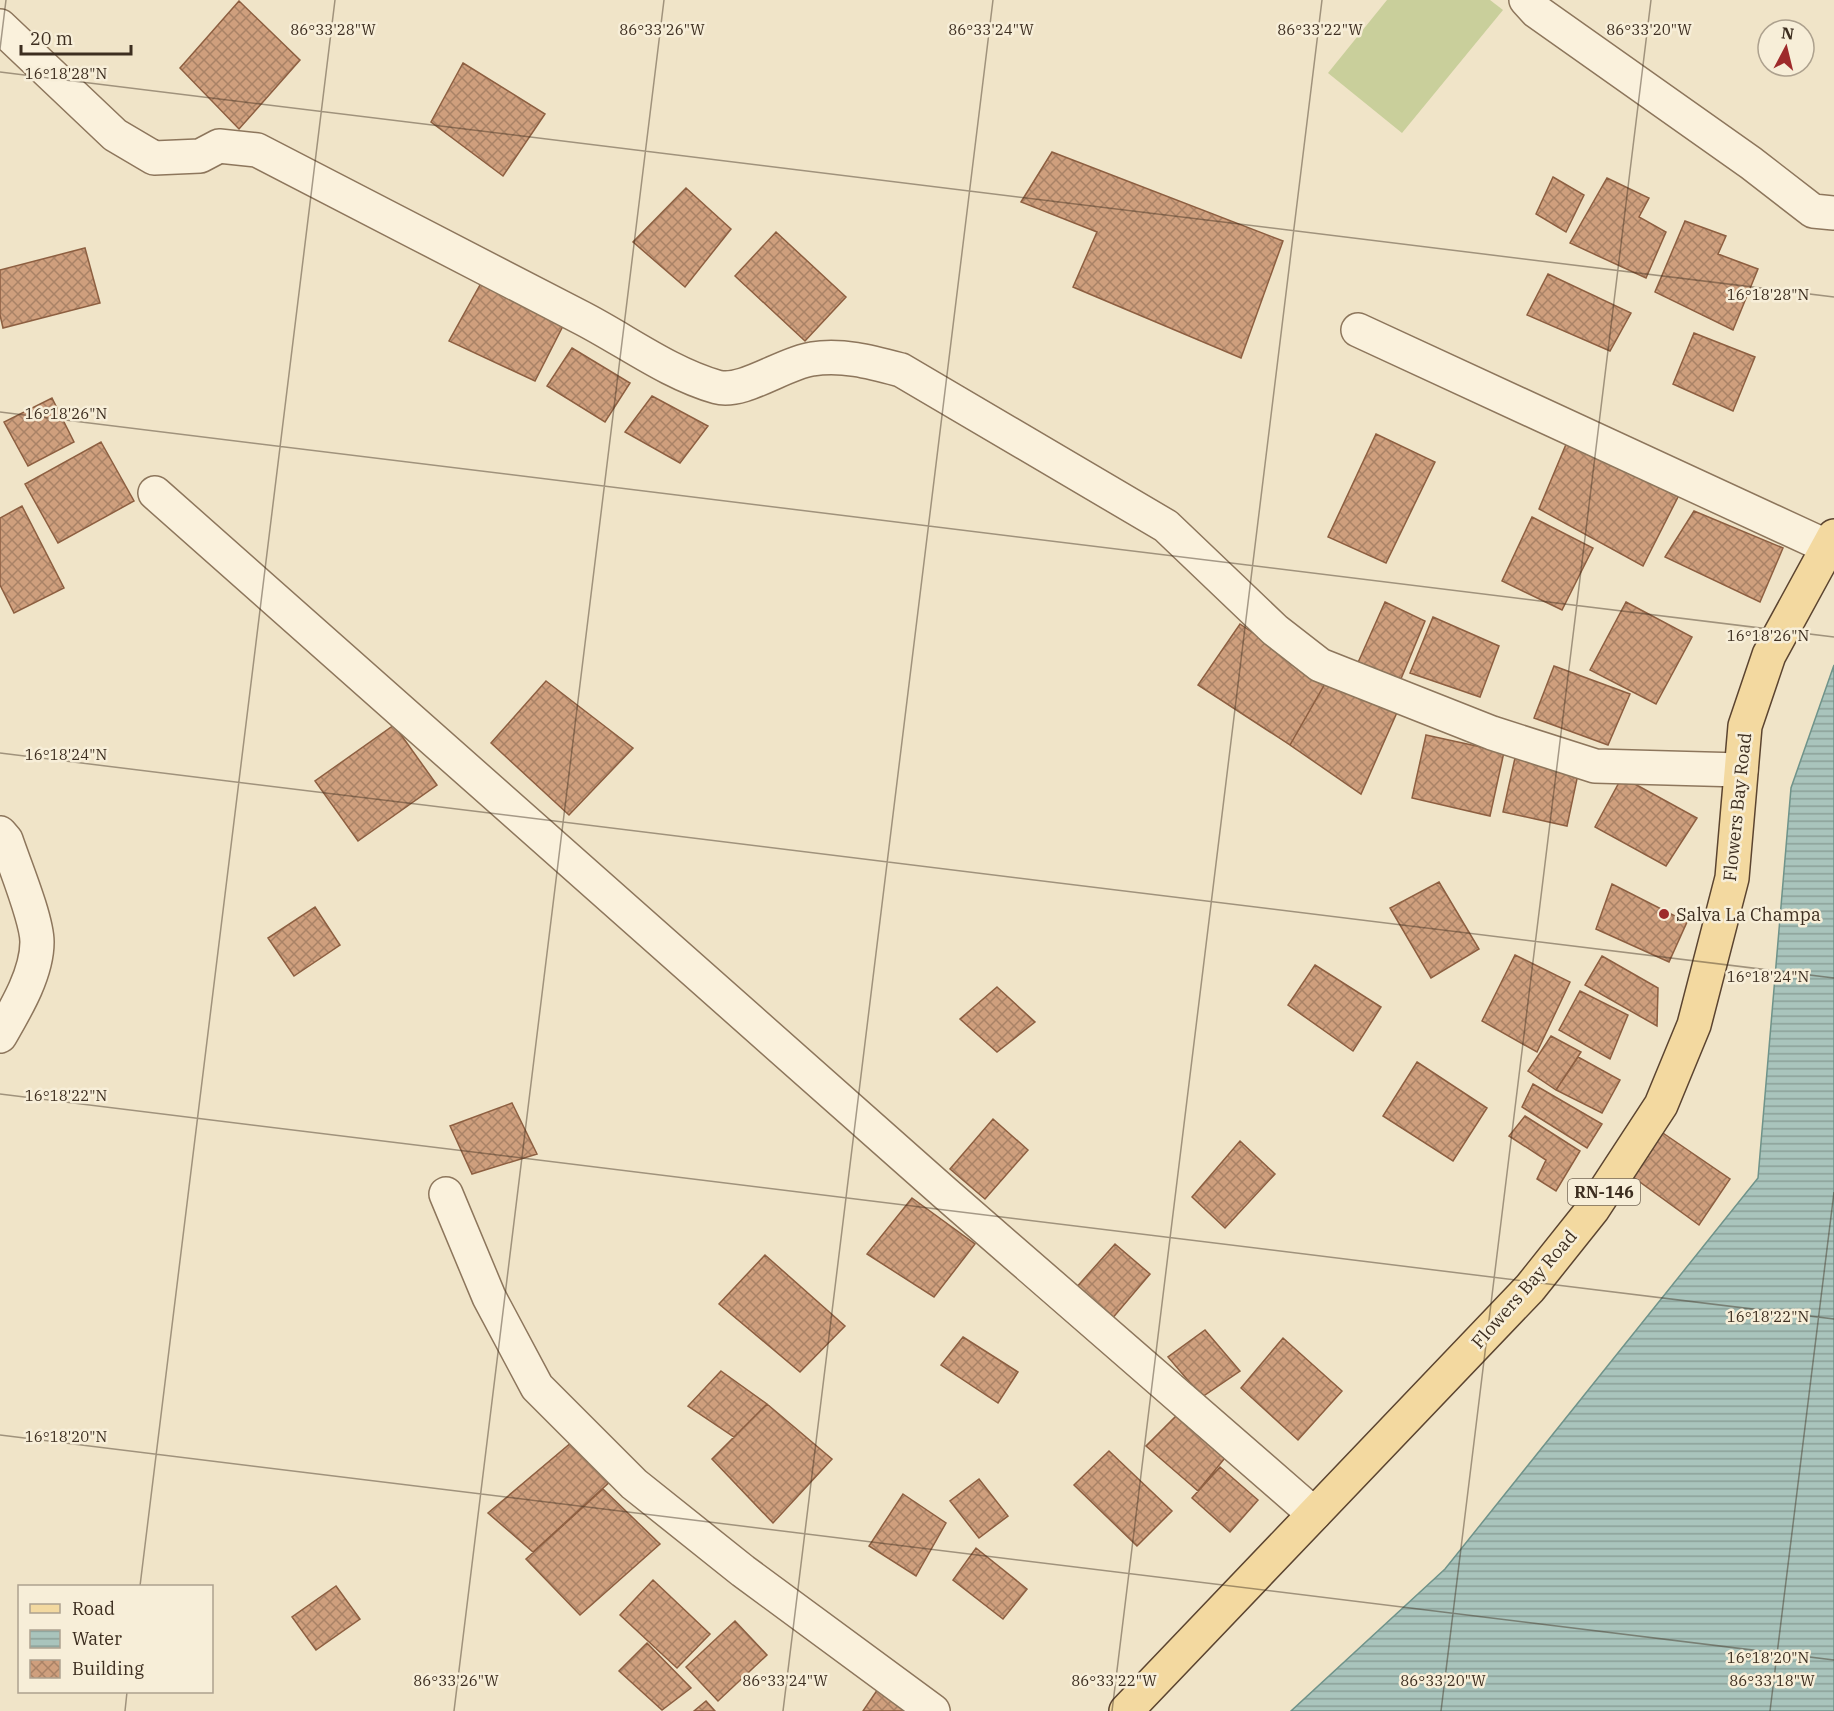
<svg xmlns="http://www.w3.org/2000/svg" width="1834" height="1711" font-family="'IBM Plex Serif',serif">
<defs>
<pattern id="water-rules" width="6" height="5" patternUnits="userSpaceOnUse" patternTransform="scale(1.5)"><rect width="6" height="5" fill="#a9c4bc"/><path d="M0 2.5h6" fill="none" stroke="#8ba098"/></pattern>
<pattern id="building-cross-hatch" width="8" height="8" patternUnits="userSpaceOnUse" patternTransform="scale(1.5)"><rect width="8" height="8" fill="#cf9f7d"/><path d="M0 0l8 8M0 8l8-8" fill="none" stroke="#a98266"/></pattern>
</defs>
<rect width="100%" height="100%" fill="#f0e4c8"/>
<path fill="#c9cf9b" d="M1387 0H1490L1503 10 1402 133 1328 73Z"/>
<path fill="url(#water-rules)" stroke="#6f938a" stroke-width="1.5" d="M1834 665V1711H1291L1445 1569 1758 1178 1791 788Z"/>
<path fill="url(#building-cross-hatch)" stroke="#8d5f41" stroke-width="1.5" d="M239 1 300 60 239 129 180 68Z
M463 63 545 114 503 176 431 122Z
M1052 152 1283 241 1241 358 1073 287 1097 232 1021 202Z
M1553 177 1584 195 1566 232 1536 214Z
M1607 178 1649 198 1639 217 1666 232 1646 278 1570 243Z
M686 188 731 229 685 287 633 242Z
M1685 221 1726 236 1718 254 1758 269 1733 330 1655 292Z
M776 232 846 297 805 341 735 276Z
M85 248 100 303 3 328 0 315V270Z
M1548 274 1631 313 1610 351 1527 315Z
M485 276 566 320 535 381 449 341Z
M1694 333 1755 357 1733 411 1673 384Z
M572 348 630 383 605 422 547 386Z
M652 396 708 426 680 463 625 432Z
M52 398 74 442 28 466 4 422Z
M1376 434 1435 462 1386 563 1328 537Z
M101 442 134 501 58 543 25 484Z
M1567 442 1679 495 1643 566 1539 509Z
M22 506 64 588 14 613 0 585V518Z
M1694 511 1783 548 1760 602 1665 557Z
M1532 517 1593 548 1562 610 1502 581Z
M1385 602 1425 621 1398 686 1356 667Z
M1626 602 1692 637 1656 704 1590 670Z
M1433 617 1499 646 1480 697 1410 673Z
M1240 624 1326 682 1290 745 1198 685Z
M1554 666 1630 694 1608 745 1534 718Z
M546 681 633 748 569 815 491 743Z
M1326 682 1399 708 1361 794 1290 745Z
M394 725 437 785 358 841 315 781Z
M1426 735 1504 752 1490 816 1412 798Z
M1515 758 1578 774 1567 826 1503 812Z
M1622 777 1697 818 1666 866 1595 827Z
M1439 882 1479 949 1431 978 1390 908Z
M1612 884 1687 922 1669 962 1596 929Z
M315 907 340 945 294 976 268 938Z
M1515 955 1570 982 1537 1052 1482 1021Z
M1602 956 1658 988 1657 1026 1585 985Z
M1315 965 1381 1007 1353 1051 1288 1005Z
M997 987 1035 1022 997 1052 960 1019Z
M1580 991 1628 1015 1610 1059 1559 1030Z
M1551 1036 1581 1052 1556 1090 1528 1071Z
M1578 1057 1620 1080 1602 1113 1556 1090Z
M1417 1062 1487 1108 1453 1161 1383 1116Z
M1533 1084 1602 1124 1587 1148 1522 1107Z
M512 1103 537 1154 472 1174 450 1126Z
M1525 1116 1580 1151 1556 1191 1537 1179 1546 1160 1509 1136Z
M993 1119 1028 1150 985 1199 950 1169Z
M1660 1131 1730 1179 1699 1225 1629 1174Z
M1240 1141 1275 1174 1225 1228 1192 1197Z
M912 1198 975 1244 934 1297 867 1254Z
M1115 1244 1150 1274 1111 1320 1075 1289Z
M765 1255 845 1326 800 1372 719 1304Z
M1205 1330 1240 1371 1202 1397 1168 1357Z
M963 1337 1018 1372 998 1403 941 1365Z
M1283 1338 1342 1391 1298 1440 1241 1388Z
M721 1371 767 1404 734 1437 688 1406Z
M767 1404 832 1459 773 1523 712 1459Z
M1185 1407 1233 1448 1198 1491 1146 1446Z
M572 1442 613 1479 533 1552 488 1513Z
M1109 1451 1172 1511 1137 1546 1074 1485Z
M1220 1467 1258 1500 1230 1532 1192 1498Z
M979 1479 1008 1516 979 1538 950 1501Z
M603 1489 660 1544 580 1615 526 1559Z
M903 1494 946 1523 916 1576 869 1546Z
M976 1548 1027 1589 1003 1619 953 1580Z
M653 1580 710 1634 677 1668 620 1615Z
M336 1586 360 1619 316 1650 292 1617Z
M735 1621 767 1655 718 1701 686 1667Z
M647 1643 691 1688 662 1710 619 1671Z
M884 1680 923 1711H863Z
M706 1701 715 1711H694Z"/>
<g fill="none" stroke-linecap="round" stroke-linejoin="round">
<g stroke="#8d765c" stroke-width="36">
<path id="minor" d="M1526 0 1536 11 1751 163 1813 211 1834 213
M0 26 115 135 154 158 200 156 219 146 257 150C365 206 472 261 580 317 625 340 668 373 717 387 743 394 784 363 812 359 842 354 871 362 901 370L1166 526 1275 630 1320 665 1492 733 1595 766 1741 770
M1358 330 1828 547
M155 493 945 1193 1314 1514
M0 833 6 840C14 864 37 919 37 942 37 974 15 1010 0 1036
M446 1194 489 1297 537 1387 634 1484 743 1571 933 1711"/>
</g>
<g stroke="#5b4430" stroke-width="36">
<path id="major" d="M1126 1711 1530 1288 1593 1209 1661 1105 1694 1025 1732 878 1745 726 1769 655 1834 536"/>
</g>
<use href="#minor" stroke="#faf1dc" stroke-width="33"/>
<use href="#major" stroke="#f3d9a0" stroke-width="33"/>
</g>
<path fill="none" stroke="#3d2e20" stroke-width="1.5" stroke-opacity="0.45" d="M0 49 6 0M0 72 1834 297M0 412 1834 637M0 753 1834 978M0 1094 1834 1319M0 1435 1834 1660M140 1586 335 0M125 1711 127 1692M454 1711 664 0M783 1711 993 0M1112 1711 1322 0M1441 1711 1651 0M1770 1711 1834 1192"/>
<circle fill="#9e2a2b" stroke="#f7eed8" stroke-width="2" cx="1664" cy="914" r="6"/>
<g text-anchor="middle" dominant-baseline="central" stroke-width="5" stroke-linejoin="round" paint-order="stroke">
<rect fill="#f7eed8" stroke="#756857" stroke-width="1.5" x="1568" y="1179" width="72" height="26" rx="4.5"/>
<g font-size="16" font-weight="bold" fill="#3d2e20">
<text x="1604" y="1192">RN-146</text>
</g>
<g font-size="18" fill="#3d2e20" stroke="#f7eed8">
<text transform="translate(1737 807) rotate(-84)">Flowers Bay Road</text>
<text transform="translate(1524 1289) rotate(-49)">Flowers Bay Road</text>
</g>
<g font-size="18" fill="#3d2e20" stroke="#f7eed8" text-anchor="start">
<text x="1676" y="914">Salva La Champa</text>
</g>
</g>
<g font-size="15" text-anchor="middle" fill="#3d2e20" stroke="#f7eed8" stroke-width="5" stroke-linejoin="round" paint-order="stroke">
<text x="333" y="35">86°33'28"W</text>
<text x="662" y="35">86°33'26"W</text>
<text x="991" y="35">86°33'24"W</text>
<text x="1320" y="35">86°33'22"W</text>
<text x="1649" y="35">86°33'20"W</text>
<text x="66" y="79">16°18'28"N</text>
<text x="1768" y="300">16°18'28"N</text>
<text x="66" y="419">16°18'26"N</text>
<text x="1768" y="641">16°18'26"N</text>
<text x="66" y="760">16°18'24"N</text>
<text x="1768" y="982">16°18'24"N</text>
<text x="66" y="1101">16°18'22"N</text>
<text x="1768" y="1322">16°18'22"N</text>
<text x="66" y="1442">16°18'20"N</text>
<text x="1768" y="1663">16°18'20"N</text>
<text x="456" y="1686">86°33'26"W</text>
<text x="785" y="1686">86°33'24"W</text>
<text x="1114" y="1686">86°33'22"W</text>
<text x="1443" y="1686">86°33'20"W</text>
<text x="1772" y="1686">86°33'18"W</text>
</g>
<rect x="18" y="1585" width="195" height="108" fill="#f7eed8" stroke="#ada18e" stroke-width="1.5"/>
<rect x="30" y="1604" width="30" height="9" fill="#f3d9a0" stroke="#ada18e" stroke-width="1.5"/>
<text x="72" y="1615" font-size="18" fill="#3d2e20">Road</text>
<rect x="30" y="1630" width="30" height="18" fill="url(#water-rules)" stroke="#ada18e" stroke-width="1.5"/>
<text x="72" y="1645" font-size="18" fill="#3d2e20">Water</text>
<rect x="30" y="1660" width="30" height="18" fill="url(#building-cross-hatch)" stroke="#ada18e" stroke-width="1.5"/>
<text x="72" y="1675" font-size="18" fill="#3d2e20">Building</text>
<g transform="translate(1786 48) rotate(7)"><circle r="28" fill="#f7eed8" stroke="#ada18e" stroke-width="1.5"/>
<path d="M0-4.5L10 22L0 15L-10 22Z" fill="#9e2a2b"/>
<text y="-9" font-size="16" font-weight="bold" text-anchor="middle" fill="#3d2e20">N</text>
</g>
<path d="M21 45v9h110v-9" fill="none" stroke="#3d2e20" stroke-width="3"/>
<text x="30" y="45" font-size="18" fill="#3d2e20" stroke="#f7eed8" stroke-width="4.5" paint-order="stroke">20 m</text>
</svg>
